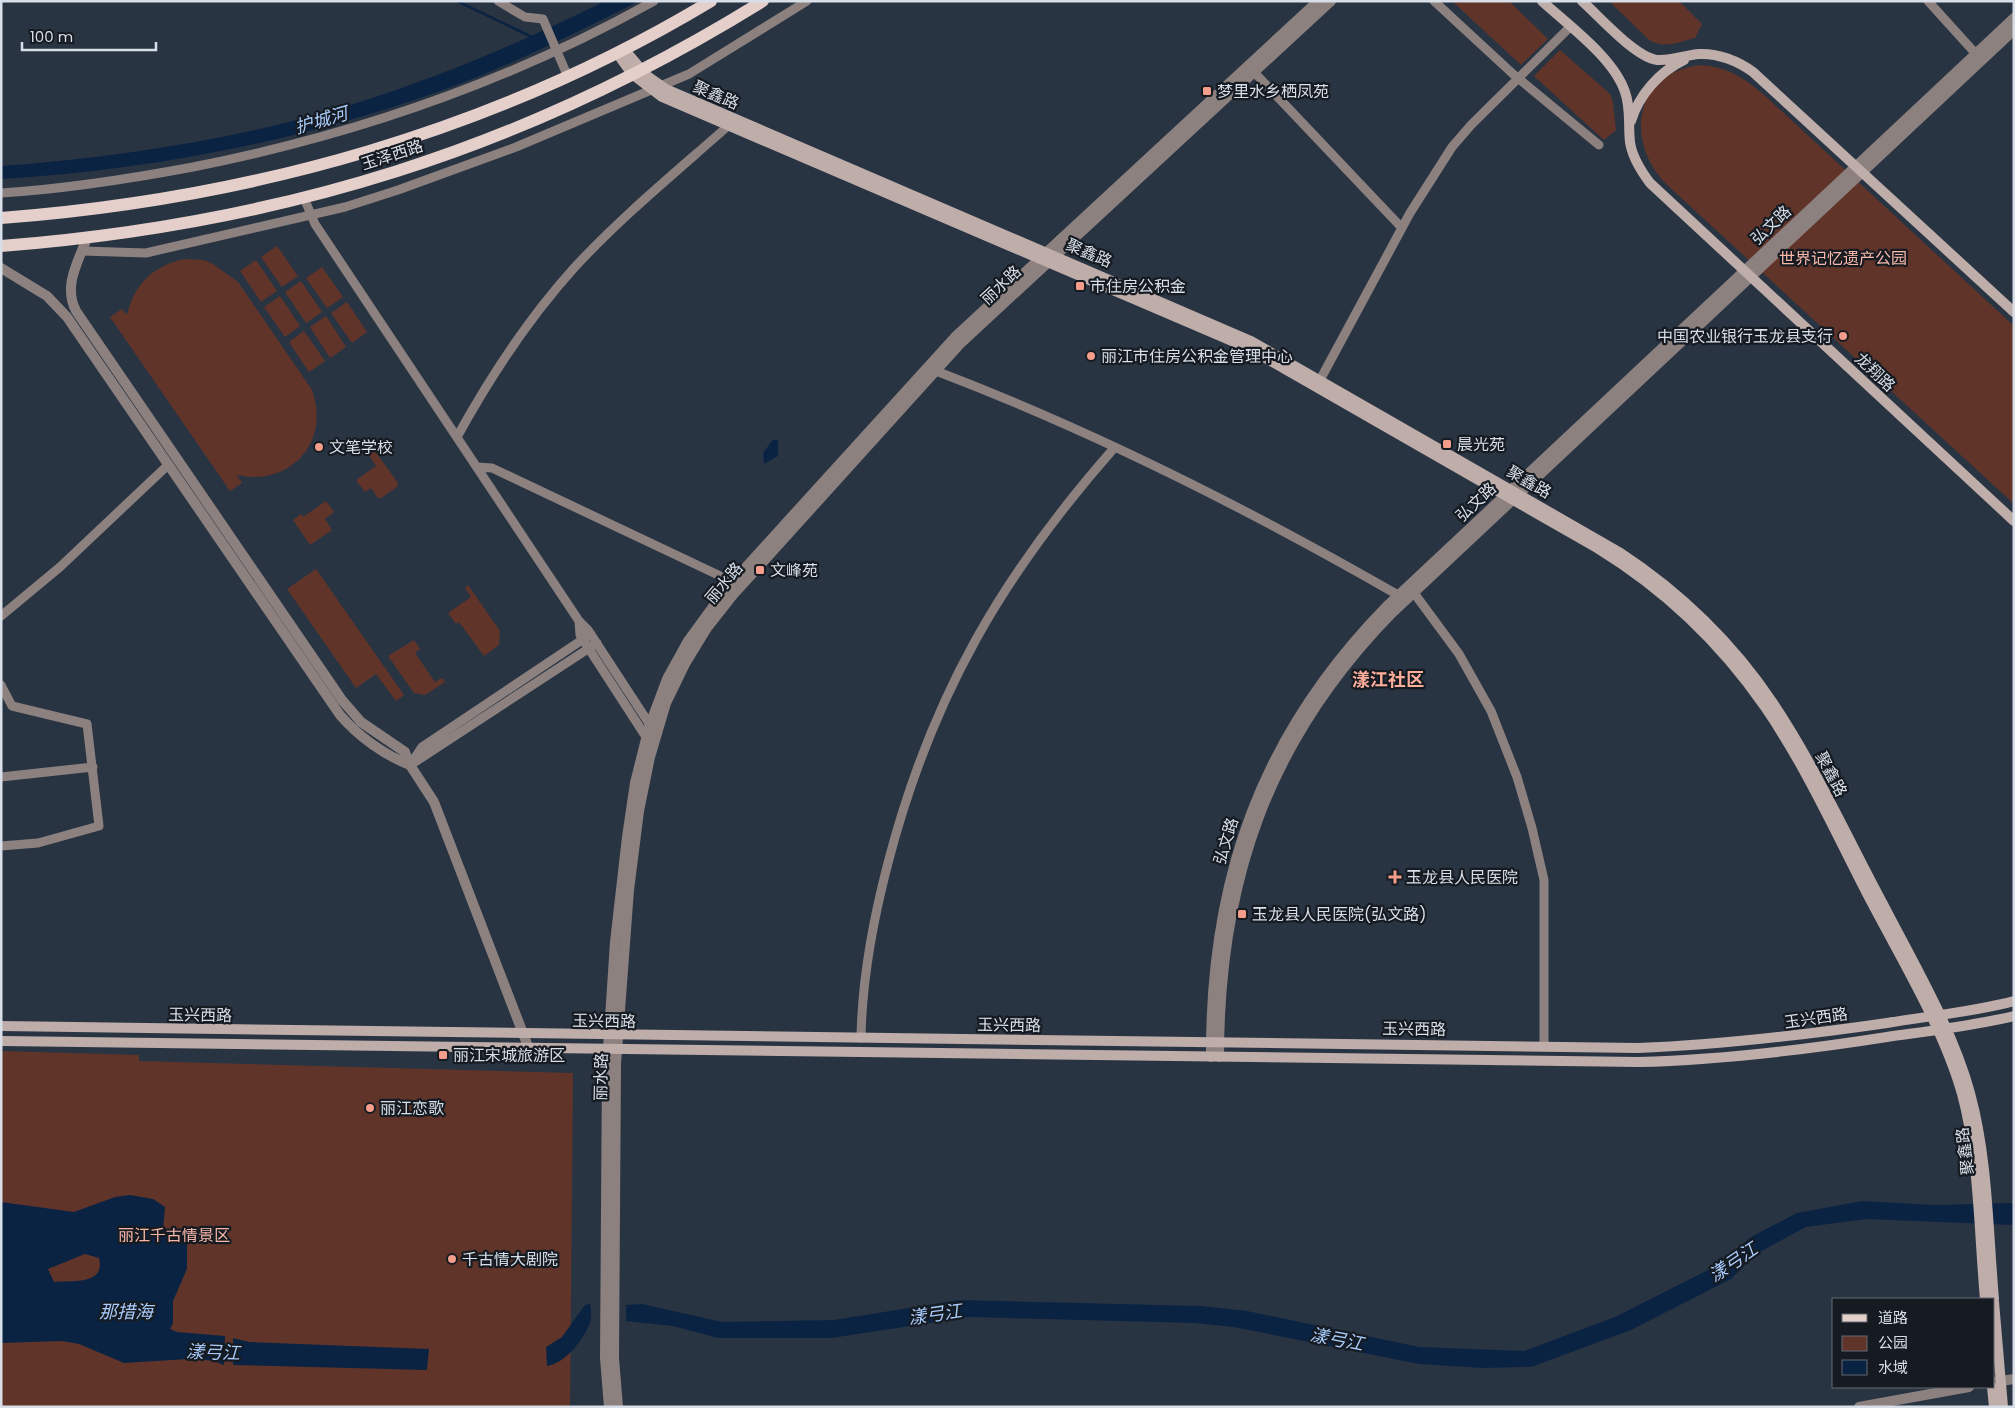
<svg xmlns="http://www.w3.org/2000/svg" width="2015" height="1408" font-family="Poppins,'Noto Sans SC',sans-serif">
<rect width="100%" height="100%" fill="#293443"/>
<path fill="#61342a" d="M1452 1H1509L1548 39 1521 65Z
M1609 1H1679L1702 24 1695 38C1679 42 1665 49 1649 40Z
M1560 50 1610 94 1613 102 1616 130 1604 140 1534 76Z
M1701 65C1727 67 1743 77 1763 94L2014 326V504L1665 183C1624 139 1635 72 1701 65Z
M277 246 298 276 282 287 261 257Z
M185 259 204 260 213 264 238 282 312 390C331 442 290 487 237 475L242 483 230 491 110 317 122 309 127 315C134 284 154 265 185 259Z
M256 260 277 291 261 302 240 271Z
M322 267 343 297 327 308 306 278Z
M301 281 322 312 306 323 285 292Z
M280 296 300 326 285 337 264 307Z
M347 302 367 332 352 343 331 313Z
M326 316 346 347 330 358 310 327Z
M304 331 325 361 309 372 289 342Z
M375 451 398 483 397 487 381 498H378L371 488 365 492 356 480 376 466 369 455Z
M326 501 334 512 325 519 332 530 310 545 293 520 301 514 303 517Z
M316 569 404 695 396 701 376 674 356 688 287 589Z
M468 585 500 631 499 645 484 656 459 622 456 624 448 613 471 597 465 588Z
M414 640 420 649 415 653 435 682 442 678 445 682 425 695 414 693 388 656Z
M1 1051 139 1055V1061L573 1073 570 1407H1Z"/>
<path fill="#0b2343" fill-rule="evenodd" d="M605 1H639C572 35 505 68 435 93 295 142 149 170 1 179V166C97 159 191 146 285 123 396 96 502 52 605 1Z
M776 439 778 441V456L764 464 763 453 772 441Z
M130 1195 153 1199 165 1207 163 1230 187 1231V1269L173 1301V1323L170 1329 177 1332 225 1336 224 1365 205 1358 124 1363 79 1344 62 1341 1 1343V1202L74 1212 115 1197ZM85 1254 99 1258C106 1286 70 1280 54 1282L48 1269Z
M1862 1201 1935 1205 2011 1203H2014V1225L1866 1219 1806 1227 1756 1254 1731 1279 1631 1330 1531 1367 1482 1368 1419 1364 1234 1327 1194 1323 969 1317 831 1338H718L673 1326 626 1321V1305L642 1304 722 1322 834 1320 959 1300 1201 1306 1247 1311 1419 1347 1524 1351 1615 1317 1716 1266 1751 1237 1797 1213Z
M590 1303C591 1309 592 1318 590 1323 583 1340 566 1363 547 1366L546 1347 562 1337 584 1306Z
M233 1338 249 1342 429 1349 427 1370 233 1365Z"/>
<g fill="none" stroke-linecap="round" stroke-linejoin="round">
<path stroke="#0b2343" stroke-width="2.5" d="M457 1 534 38"/>
<path stroke="#0b2343" stroke-width="16" d="M202 1352 255 1354"/>
<path stroke="#8c817f" stroke-width="9" d="M498 1 525 17 543 19 568 77
M1434 1 1513 74 1599 145
M1928 1 1976 54
M1254 72 1402 228
M1 193C65 189 129 179 193 167 355 135 509 82 654 1
M304 198 315 224 579 621 588 630 652 728
M82 251 146 253 345 207 398 190 516 147 689 74 807 1
M936 371C1096 432 1250 510 1398 595
M1320 380 1410 213 1452 147 1471 125 1570 27
M457 437C490 377 528 319 574 268 621 217 676 172 728 126
M477 467 492 468 733 582
M1414 593 1459 654 1491 711 1517 777 1532 828 1544 880V1046
M1 616 60 567 168 465
M579 621 580 635 648 740
M1 685 12 706 87 724 99 826 38 843 1 846
M412 764 597 643
M410 765 422 747 591 634
M1 777 93 767
M861 1038C862 979 873 920 888 863 931 697 1002 575 1115 447"/>
<path stroke="#8c817f" stroke-width="10" d="M87 238C78 262 63 286 76 311L342 700 361 722 405 752 410 765 434 802 529 1049
M1 268 47 296 67 317 340 715C358 736 384 755 410 765
M1211 1057C1210 879 1261 735 1386 607L2014 18
M1219 1057C1219 881 1268 740 1392 613L2014 30
M1994 1382 2014 1379
M609 1407 605 1358 607 1063 615 942 627 837 635 783 649 727 667 679 688 641 726 589 955 337 1318 1
M618 1407 614 1358 616 1064 629 890 639 811 650 757 666 703 685 664 707 628 733 595 961 343 1331 1
M1859 1407 1969 1387"/>
<path stroke="#beada9" stroke-width="10" d="M1542 1C1568 25 1614 58 1625 92 1631 108 1628 125 1630 142 1632 157 1641 171 1650 183L2014 521
M1582 1C1600 17 1635 57 1657 60 1672 61 1685 55 1699 54 1718 53 1738 61 1753 72L2014 312
M624 49 646 75 666 89 1251 341 1619 552C1680 592 1732 642 1773 703 1815 766 1847 837 1883 904 1913 962 1953 1030 1970 1093 1988 1158 1988 1232 1994 1299
M617 53 632 74 662 97 1248 348 1597 548C1664 589 1720 642 1765 707 1807 768 1838 838 1872 903 1903 962 1944 1030 1962 1094 1979 1156 1979 1234 1985 1299
M1631 121C1639 95 1659 72 1684 60
M1 1026 1638 1048C1722 1045 1804 1035 1887 1023 1929 1016 1972 1012 2014 1001
M1 1041 1638 1062C1722 1060 1804 1050 1887 1037 1929 1031 1972 1026 2014 1016
M1994 1302 2003 1407
M1992 1387 1994 1407"/>
<path stroke="#e5cfca" stroke-width="12" d="M1 218C251 199 495 131 711 1
M1 246C281 224 523 150 763 1"/>
</g>
<g fill="#f49d8b" stroke="#161b22" stroke-width="2">
<rect x="1202" y="86" width="10" height="10" rx="2.5"/>
<rect x="1075" y="281" width="10" height="10" rx="2.5"/>
<circle cx="1843" cy="336" r="5"/>
<circle cx="1091" cy="356" r="5"/>
<rect x="1442" y="439" width="10" height="10" rx="2.5"/>
<circle cx="319" cy="447" r="5"/>
<rect x="755" y="565" width="10" height="10" rx="2.5"/>
<path d="M1392.5 869.5h5v5h5v5h-5v5h-5v-5h-5v-5h5z"/>
<rect x="1237" y="909" width="10" height="10" rx="2.5"/>
<rect x="438" y="1050" width="10" height="10" rx="2.5"/>
<circle cx="370" cy="1108" r="5"/>
<circle cx="452" cy="1259" r="5"/>
</g>
<g text-anchor="middle" dominant-baseline="central" stroke-width="4.5" stroke-linejoin="round" paint-order="stroke">
<g font-size="16" fill="#d8dfe8" stroke="#161b22" text-anchor="start">
<text x="1217" y="91">梦里水乡栖凤苑</text>
<text x="1090" y="286">市住房公积金</text>
<text x="1833" y="336" text-anchor="end">中国农业银行玉龙县支行</text>
<text x="1101" y="356">丽江市住房公积金管理中心</text>
<text x="1457" y="444">晨光苑</text>
<text x="329" y="447">文笔学校</text>
<text x="770" y="570">文峰苑</text>
<text x="1406" y="877">玉龙县人民医院</text>
<text x="1252" y="914">玉龙县人民医院(弘文路)</text>
<text x="453" y="1055">丽江宋城旅游区</text>
<text x="380" y="1108">丽江恋歌</text>
<text x="462" y="1259">千古情大剧院</text>
</g>
<g font-size="16" fill="#d8dfe8" stroke="#161b22">
<text transform="translate(716 95) rotate(23)">聚鑫路</text>
<text transform="translate(392 155) rotate(-18)">玉泽西路</text>
<text transform="translate(1771 225) rotate(-43)">弘文路</text>
<text transform="translate(1089 253) rotate(23)">聚鑫路</text>
<text transform="translate(1001 285) rotate(-43)">丽水路</text>
<text transform="translate(1875 372) rotate(43)">龙翔路</text>
<text transform="translate(1529 482) rotate(30)">聚鑫路</text>
<text transform="translate(1476 502) rotate(-43)">弘文路</text>
<text transform="translate(724 583) rotate(-50)">丽水路</text>
<text transform="translate(1831 774) rotate(62)">聚鑫路</text>
<text transform="translate(1226 841) rotate(-73)">弘文路</text>
<text transform="translate(200 1015) rotate(1)">玉兴西路</text>
<text transform="translate(1816 1018) rotate(-8)">玉兴西路</text>
<text transform="translate(604 1021) rotate(1)">玉兴西路</text>
<text transform="translate(1009 1025) rotate(1)">玉兴西路</text>
<text transform="translate(1414 1029) rotate(1)">玉兴西路</text>
<text transform="translate(601 1077) rotate(-89)">丽水路</text>
<text transform="translate(1965 1151) rotate(-97)">聚鑫路</text>
</g>
<g font-size="16" fill="#f8b8a9" stroke="#161b22">
<text x="1843" y="258">世界记忆遗产公园</text>
<text x="174" y="1235">丽江千古情景区</text>
</g>
<g font-size="18" font-style="italic" fill="#a8cbfb" stroke="#161b22">
<text transform="translate(321 120) rotate(-16)">护城河</text>
<text transform="translate(1733 1262) rotate(-34)">漾弓江</text>
<text x="126" y="1311">那措海</text>
<text transform="translate(935 1314) rotate(-8)">漾弓江</text>
<text transform="translate(1337 1339) rotate(11)">漾弓江</text>
<text transform="translate(213 1352) rotate(2)">漾弓江</text>
</g>
<g font-size="18" font-weight="bold" fill="#fead9b" stroke="#161b22">
<text x="1388" y="679">漾江社区</text>
</g>
</g>
<rect width="2015" height="1408" fill="none" stroke="#d8dfe8" stroke-width="5"/>
<rect x="1832" y="1298" width="162" height="90" fill="#161b22" stroke="#646971"/>
<rect x="1842" y="1314" width="25" height="8" fill="#e5cfca" stroke="#646971"/>
<text x="1878" y="1323" font-size="15" fill="#d8dfe8">道路</text>
<rect x="1842" y="1336" width="25" height="15" fill="#61342a" stroke="#646971"/>
<text x="1878" y="1348" font-size="15" fill="#d8dfe8">公园</text>
<rect x="1842" y="1360" width="25" height="15" fill="#0b2343" stroke="#646971"/>
<text x="1878" y="1373" font-size="15" fill="#d8dfe8">水域</text>
<path d="M22 42v8h134v-8" fill="none" stroke="#d8dfe8" stroke-width="2.5"/>
<text x="30" y="42" font-size="15" fill="#d8dfe8" stroke="#161b22" stroke-width="4" paint-order="stroke">100 m</text>
</svg>
